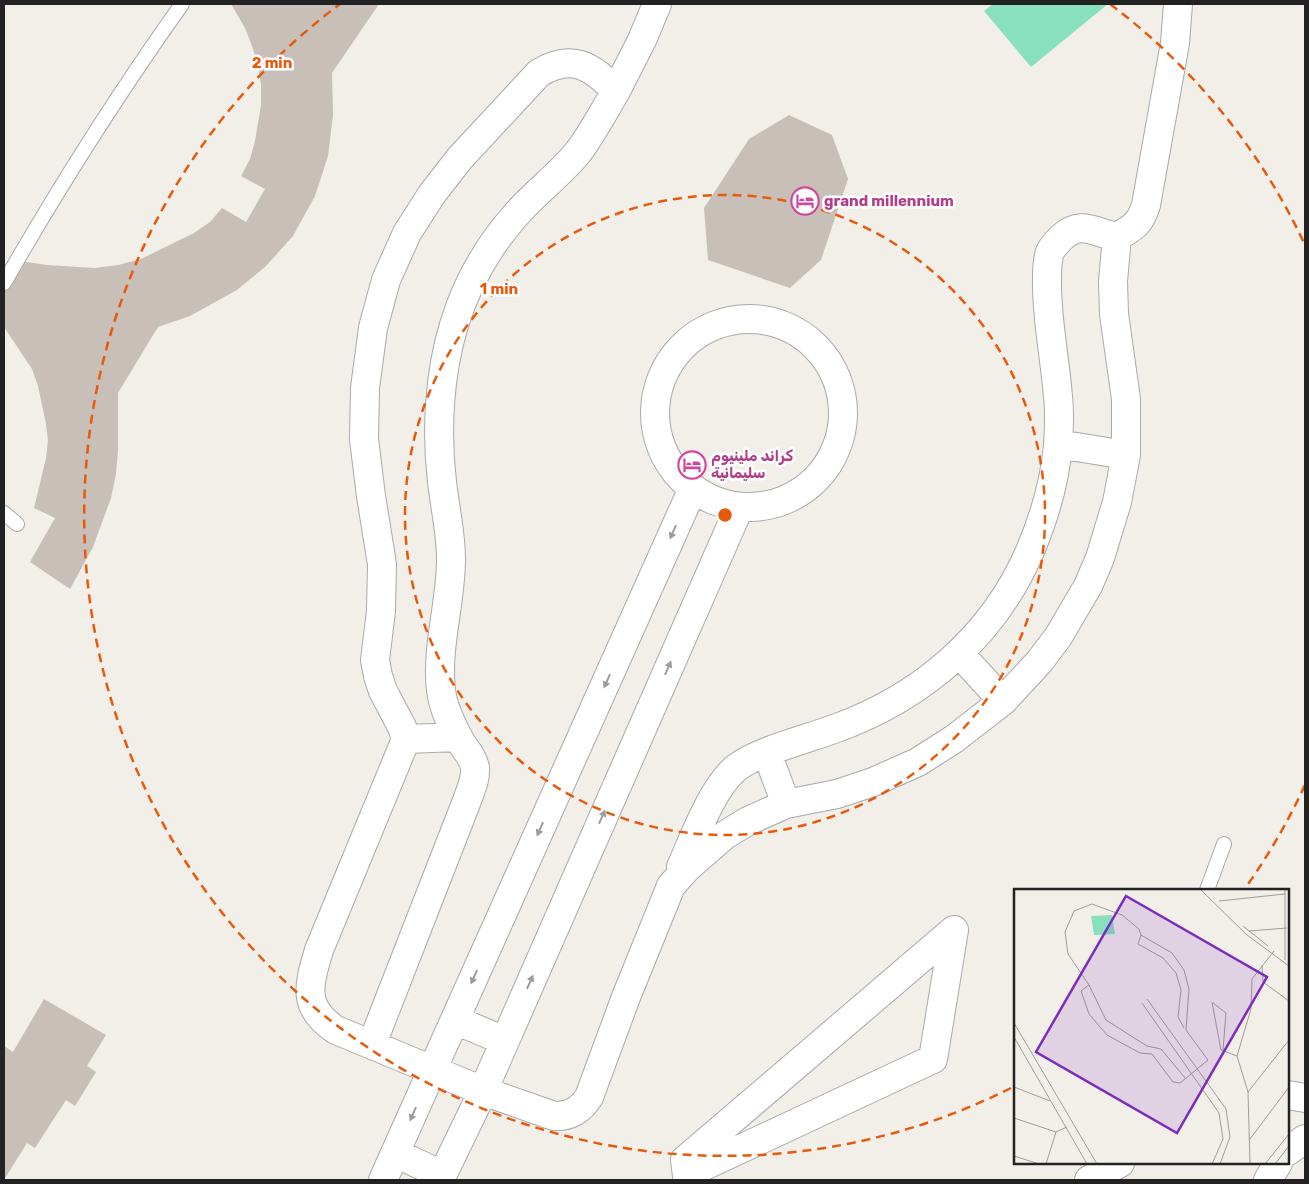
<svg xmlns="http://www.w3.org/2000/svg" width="1309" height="1184" font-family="Rubik,'Noto Sans Arabic',sans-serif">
<rect width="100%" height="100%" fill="#f2efe9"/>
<path fill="#88e0be" d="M993 4H1108L1031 67 984 11Z"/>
<path fill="#c7bfb8" d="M231 4H379L332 73 333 115 328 156 315 196 293 236 266 266 237 290 190 316 158 327 118 393V451L116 474 111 498 93 547 70 589 30 562 55 518 34 508 46 458 48 441 46 424 38 386 32 369 4 327V289L20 261 47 265 95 268 118 265 141 259 194 233 210 222 222 208 246 222 265 189 241 176 250 159 255 141 261 105V85L258 65 252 46 245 28Z
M789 115 832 135 848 179 821 260 790 288 708 260 704 208 749 139Z
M44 999 106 1035 87 1066 96 1072 75 1106 66 1100 35 1148 27 1143 4 1180V1046L13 1052Z"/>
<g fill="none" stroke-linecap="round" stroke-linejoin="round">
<g stroke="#a9a9a9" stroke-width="16">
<path id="service" d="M4 283C59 187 118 94 182 4
M4 513 17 524
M1207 890 1224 844"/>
</g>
<g stroke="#a9a9a9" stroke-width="30">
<path id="minor" d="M657 4 642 40 616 91C592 66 572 53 539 73L460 158 432 194 407 233 386 280 373 328 365 388 364 439 371 496 382 564 381 611 375 660 378 676 383 691 402 727 406 739 319 950C309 984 301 1007 336 1030L483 1091 554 1116C569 1117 581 1110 589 1097L626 997 671 886 687 868 725 835 748 821 786 804 837 794 873 782 918 762 954 739 1003 701 1039 662 1058 637 1088 586 1100 558 1117 502 1126 455V399L1114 314 1113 281 1117 237C1134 227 1140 224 1146 205L1175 43 1178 4
M655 413a94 94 0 1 1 188 0a94 94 0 1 1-188 0Z
M1058 444 1126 455
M959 653 1003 701
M406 739 458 737
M767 753 786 804
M681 867C694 838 712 788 736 768 758 751 807 739 834 729 921 698 993 637 1030 551 1044 518 1055 480 1058 445 1059 429 1060 413 1058 397 1055 357 1046 318 1047 278 1047 270 1047 260 1050 252 1052 248 1057 242 1061 238 1081 219 1095 233 1117 237
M455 1020 505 1041
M372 1044 468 798C471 789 476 778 475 768 474 760 467 751 462 744 453 728 443 709 441 690 436 647 451 603 451 559 451 533 445 508 442 482 436 431 439 374 454 325 466 285 487 248 514 217 534 193 560 175 579 151 593 132 604 111 616 91
M1288 1095 1305 1098
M1288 1151 1305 1139
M395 1153 442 1175
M687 1174 933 1059 954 930
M687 1176 685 1160 954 930
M383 1180 693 488
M440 1180 483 1091 739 508
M1089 1180 1120 1163
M1268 1180 1278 1163"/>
</g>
<use href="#service" stroke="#fff" stroke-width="14"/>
<use href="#minor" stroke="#fff" stroke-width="28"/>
</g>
<defs><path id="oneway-solid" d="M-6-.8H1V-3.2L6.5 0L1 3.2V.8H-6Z" transform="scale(1.25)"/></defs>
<g fill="#9c9c9c">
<use href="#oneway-solid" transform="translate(673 532) rotate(114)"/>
<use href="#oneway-solid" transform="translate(668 668) rotate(-66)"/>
<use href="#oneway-solid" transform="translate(607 681) rotate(114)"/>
<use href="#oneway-solid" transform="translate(602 817) rotate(-66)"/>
<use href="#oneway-solid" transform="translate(540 829) rotate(114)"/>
<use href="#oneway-solid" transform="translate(474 977) rotate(114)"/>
<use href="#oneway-solid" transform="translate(530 982) rotate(-66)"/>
<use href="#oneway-solid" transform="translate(413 1114) rotate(114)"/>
</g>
<g fill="none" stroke="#e8590c" stroke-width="2.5" stroke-dasharray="9 6">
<circle cx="725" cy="515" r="320"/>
<path d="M1305 785A640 640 0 0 1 1246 887M1011 1088A640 640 0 0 1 340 4M1110 4A640 640 0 0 1 1305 245"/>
</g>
<defs>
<g id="hotel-ring" transform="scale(1.4375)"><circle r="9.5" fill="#fff" stroke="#d1479c" stroke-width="1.5"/><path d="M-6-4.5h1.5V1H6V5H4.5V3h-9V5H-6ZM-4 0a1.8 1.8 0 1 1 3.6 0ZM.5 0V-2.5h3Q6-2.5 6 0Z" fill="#d1479c"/></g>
</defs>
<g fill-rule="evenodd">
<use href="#hotel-ring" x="805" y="201"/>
<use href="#hotel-ring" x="692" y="465"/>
</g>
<g text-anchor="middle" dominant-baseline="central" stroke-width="5" stroke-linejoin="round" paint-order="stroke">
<g font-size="15" font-weight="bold" fill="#b23c85" stroke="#fff" text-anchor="start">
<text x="824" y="201">grand millennium</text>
<text x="711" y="456">كراند ملينيوم<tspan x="711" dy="17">سليمانية</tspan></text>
</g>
</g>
<g transform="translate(1014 889)">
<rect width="275" height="275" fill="#f2efe9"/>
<path d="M98 26 101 45 80 46 77 27Z" fill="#88e0be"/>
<path fill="none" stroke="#9f9d99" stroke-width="1" d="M186 0 233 46 275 77M271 0V71M205 12 271 5M78 15 108 26 125 40 127 46 158 64 170 81 175 100 172 141 194 171 166 194 159 193 138 165 126 164 93 146 75 125 67 102 75 96 54 65 51 43 60 22ZM229 37 254 57M235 42 273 39M127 46 124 55 149 69 162 84 167 101 164 128 170 139M248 76 249 93 275 112M75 96 92 131 133 157 147 160 172 190M133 110 212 220 216 248 206 275M198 113 207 161 223 167 234 203M128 114 205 224 209 250 198 275M199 114 212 124 209 161M0 134 83 275M0 148 73 275M223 167 237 120 238 90 260 62M0 198 36 212M0 229 42 243M236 250 275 198M0 267 25 275M32 275 42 243 53 238M236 275 234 203 275 151M251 275 275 245M261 275 275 257"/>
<path fill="#7b2cbf" fill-opacity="0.15" stroke="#7b2cbf" stroke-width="2.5" d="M112 7 253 88 163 244 22 163Z"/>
<rect width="275" height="275" fill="none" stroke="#222" stroke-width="2.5"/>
</g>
<circle cx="725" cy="515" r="8" fill="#e8590c" stroke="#fff" stroke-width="2.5"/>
<g font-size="15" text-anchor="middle" font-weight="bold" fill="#e8590c" stroke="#fff" stroke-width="5" stroke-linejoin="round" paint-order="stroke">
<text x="272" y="68">2 min</text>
<text x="499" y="294">1 min</text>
</g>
<rect width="1309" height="1184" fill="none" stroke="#222222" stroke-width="10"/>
</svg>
